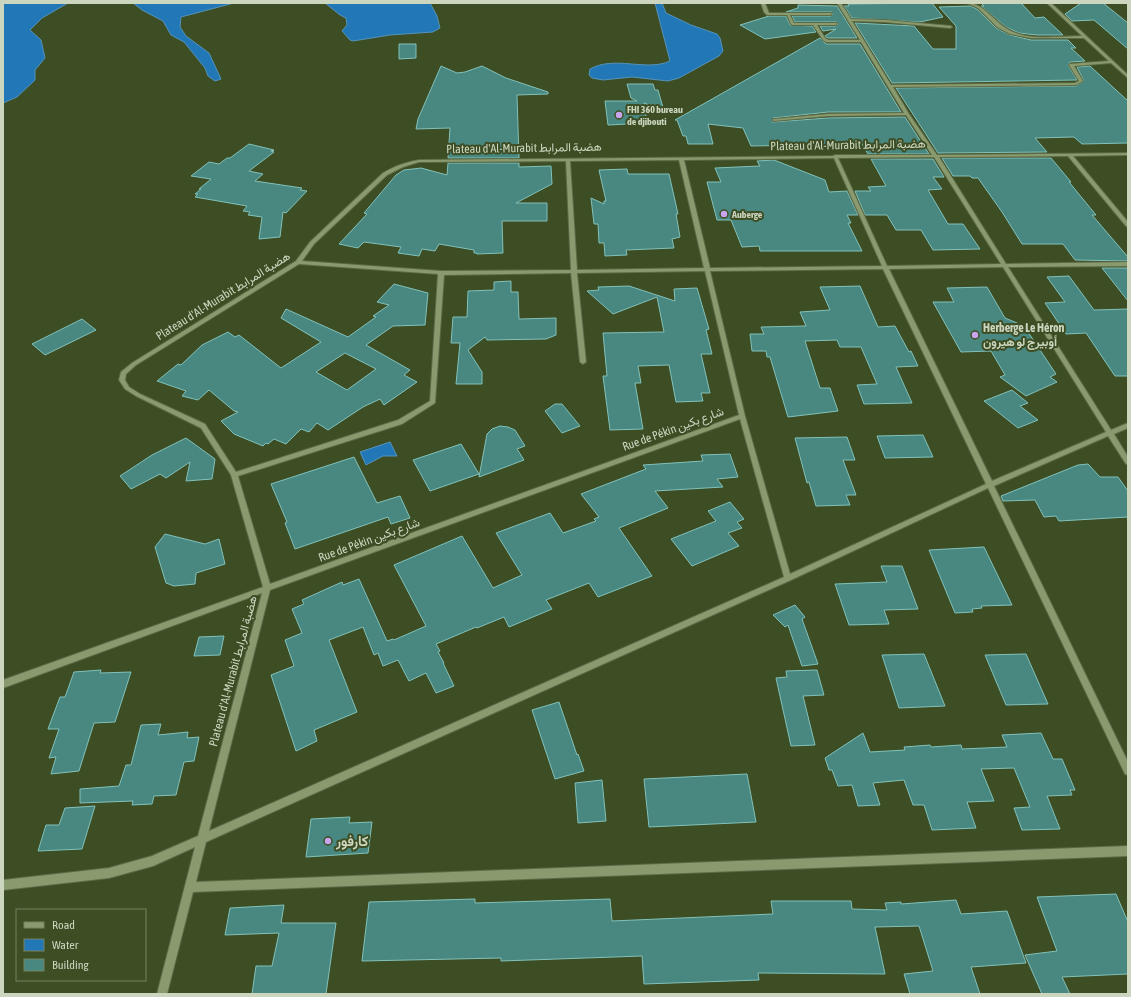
<svg xmlns="http://www.w3.org/2000/svg" width="1131" height="997" font-family="'Asap Condensed',Vazirmatn,sans-serif">
<rect width="100%" height="100%" fill="#3d4d24"/>
<path fill="#2277b7" stroke="#5594b9" d="M3 3H68L42 18 30 30 41 40 45 58 35 70V80L17 97 3 103Z
M133 3H234L181 17 180 27 186 36 209 53 221 79 215 81 208 76 205 68 184 42 171 35 163 21 142 10Z
M325 3H430L437 16 440 28 433 32 390 35 353 41 350 40 342 31 347 25 346 18 340 15Z
M655 3H662L666 13 691 25 717 34 720 38 723 51 719 56 679 78 668 81 632 77 603 80 592 78 589 75 590 69C615 55 647 72 670 61Z
M390 442 397 456H383L366 465 360 452Z"/>
<path fill="#498881" stroke="#82c2ba" fill-rule="evenodd" d="M932 3 943 17 920 22 852 18 844 6H849L848 4Z
M981 3H1021L1035 18 1044 17 1063 35H1037L1019 33 1006 27 981 6H984Z
M1081 3H1103L1128 23V49L1094 20 1072 21 1065 14Z
M798 5 837 6 857 38H828L826 37 825 36 836 29 823 31 820 26H836L838 24 837 22H795L792 16H831L833 14 832 12H786L798 8Z
M970 6 977 9 996 28 1010 35 1031 40H1068L1076 48H1071L1085 61 1070 62 1068 65 1077 80 892 83 855 23 914 26 933 49H956V26L939 7Z
M769 16H786L790 25 812 26 816 32 765 39 740 25Z
M820 38 826 44H860L901 112H828L773 118 772 122 828 118 905 117 929 154H868L862 144 751 146 743 128 708 124 713 144H688L686 136H683L677 120H675Z
M399 44H416V58L399 59Z
M441 66 457 73 465 72 482 66 506 78 548 92V94L517 95 519 158H448L450 128 416 129 418 119Z
M1090 66 1128 101V143L1082 144 1074 137 1035 138 1047 152 938 153 896 88 1076 86 1084 81 1077 67Z
M627 84H653L655 90H658L664 111 644 103 647 123 608 125 605 101H637L631 98Z
M249 144 274 150 271 151 274 152 249 171 263 174 255 181 302 188 300 190 307 191 286 213 283 212 280 237 259 239 262 217 248 215 250 212 243 211 247 206 195 197 198 194H195L201 189H199L211 179 191 176 209 162 219 164 227 158H230Z
M942 158H1051L1071 182H1069L1096 215H1092L1128 257V261L1075 260 1063 244H1022L1002 212 978 178H972L970 176H953Z
M871 159H933L944 177H933L942 189 928 190 948 224H963L980 249 933 250 921 230H896L887 215H865L855 191H871L868 187 886 186Z
M774 160 825 180 829 192 847 191 858 215H847L851 223H848L862 251H760L759 246 742 247 731 220H717L707 182H721L715 168 760 166 757 161Z
M448 163H519V167L551 166 552 184 516 203H547V221H502L503 253 477 254V253H474V250L439 244 435 251 422 249 419 256 398 253 401 247 364 242 358 248 339 244 367 214 364 213 396 175 404 170 421 168 447 175Z
M627 169 628 174H669L678 214H676L680 237 672 239 674 248 626 250 627 255 605 256 604 243H599L598 224H594L591 198 604 204V201H606L599 170Z
M1102 268H1128V301Z
M1069 276 1094 310 1128 309V376H1115L1086 333 1066 334 1045 303 1065 302 1047 277Z
M511 281V292H518L519 319 556 318V335L546 339 487 340 485 337 468 350 482 372V384H456L460 343H451L453 317H467L468 291 494 290V282Z
M394 284 428 293 425 325 393 326 366 345 410 370 404 375 417 382 384 405 380 399 363 407 328 430 317 423 309 432 301 429 286 444 274 439 268 444 266 443 263 446 234 434 221 421 238 412 234 411 209 390 198 400 182 396 186 391 157 381 178 364 181 365 202 345 228 332 235 337 239 335 281 368 321 342 281 318 286 309 348 337 376 317 373 316 389 305 377 302ZM345 353 376 369 347 390 316 372Z
M629 286 675 301 674 289 697 288 709 329 706 330 712 354H701L710 393H701L703 401 676 402 669 365 638 366 641 383H635L643 429 610 430 603 376H607L603 333 664 332 657 297 613 314 587 291 599 290 598 287Z
M860 286 878 327 895 326 909 352 911 351 918 366 896 367 912 403 864 404 857 385 877 384 861 347H840L837 340 805 341 820 388H830L838 411 788 417 770 357H767L766 351H752L750 334H764L761 327 806 326 800 312 830 310 820 287Z
M987 287 1005 318 1024 326 1056 374 1050 377 1057 382 1026 396 1000 377 1005 375 991 351 961 352 933 302H954L947 288Z
M82 319 96 330 45 355 32 344Z
M1012 390 1028 403 1020 406 1038 420 1018 428 984 401Z
M555 404H562L580 426 562 433 545 411Z
M500 426 508 427 515 430 525 446 517 449 524 460 479 477 487 434 492 429Z
M923 435 933 457 885 458 877 436Z
M847 437 855 460H843L856 495H846L850 505 816 506 809 482 807 483 795 438Z
M186 438 215 459 212 479 186 481 190 462 166 478 160 474 131 489 120 476 152 455Z
M461 444 479 474 430 491 413 460Z
M730 454 738 477 717 479 723 487 655 491 668 508 619 528 652 576 598 597 589 583 546 600 552 609 509 627 504 617 477 628 476 627 436 644 440 651 438 652 444 663H443L454 686 436 693 426 673 409 681 398 660 383 666 378 653 374 655 363 627 329 640 357 712 314 730 317 741 296 751 271 675 294 666 285 640 302 633 292 609 304 604 302 600 342 582 343 585 359 579 387 641 393 639 394 640 426 626 394 565 462 536 493 588 522 575 496 533 550 513 563 533 596 521 594 519 599 517 581 494 646 469 643 465 703 461 701 455Z
M354 457 377 503 400 496 410 518 391 524 388 517 295 549 285 523 287 522 271 484Z
M1088 464 1100 477H1118L1128 491V517L1059 521 1056 516 1044 517 1035 500 1003 501 1001 496 1078 465Z
M730 502 744 519 737 522 742 528 728 533 739 546 692 566 671 539 716 521 708 511Z
M165 534 205 544 219 539 225 564 196 573 195 584 174 586 166 583 155 547Z
M984 547 1012 605 981 606 982 608 972 609 973 612 955 613 929 550Z
M881 566H902L918 609 884 610 889 624 849 625 835 584 887 582Z
M795 605 805 617 802 619 818 664 802 666 788 625 785 627 773 615Z
M224 636 220 655 194 656 199 637Z
M924 654 945 706 899 708 882 655Z
M1026 654 1048 704 1006 705 985 655Z
M101 670 100 673 131 672 115 722 94 723 79 771 51 774 56 757 49 758 59 729H48L60 697H65L74 672Z
M817 670 824 695 803 696 815 745 791 746 776 678 787 677 786 671Z
M559 702 577 755 578 754 584 771 555 779 532 710Z
M161 724 158 735 188 732 187 738 199 737 194 761 184 762 176 795 154 796 152 804 132 805 133 801 80 803V789L119 786 126 765H131L141 725Z
M863 733 870 752 905 750 904 747 930 745 931 747 961 745 962 749 1007 747 1002 735 1041 733 1053 759H1062L1075 790H1070L1072 795 1047 796 1060 829 1022 830 1014 808 1030 807 1014 768 981 769 994 801 967 802 976 828 932 830 924 805H913L904 780 873 783 880 805 858 806 852 785 838 786 832 770H829L825 758Z
M747 774 756 822 649 827 644 779Z
M602 780 606 821 578 823 575 783Z
M95 806 82 849 38 851 46 825H59L65 808Z
M350 817 349 823 372 822 368 853 306 857 311 819Z
M1116 894 1128 922V974L1062 977 1070 994H1042L1025 955 1057 951 1037 897Z
M475 899V903L610 899 612 921 773 914 771 901H851L852 909 887 910 885 903 901 902V904L956 900 961 914 1007 911 1026 963 971 967 980 994H910L904 974 933 971 919 926 875 927 885 974 758 973 759 980 644 984 642 956 501 961V958L362 961 369 902Z
M284 905 281 923H336L326 994H252L256 966H272L279 933 225 935 230 908Z"/>
<g fill="none" stroke-linecap="round" stroke-linejoin="round">
<g stroke="#5d6a46" stroke-width="2">
<path id="minor" d="M761 3H765L769 13H832L831 15H790L794 23H837L836 25H817L825 38 828 40H860L837 3H841L851 19 885 20 951 26 952 27 950 28 885 22 852 21 891 85 1075 83 1079 81 1069 65 1070 64 1109 61 1084 38H1031L1010 34 997 27 978 8 967 3C985 3 995 24 1011 31 1031 41 1060 36 1082 36L1047 3H1051L1128 75V78L1111 63 1074 66 1083 81 1076 85 893 87 909 114 937 155 1128 153V155L1073 156 1128 222V227L1126 226 1068 156 939 157 1006 264 1128 262V266L1008 267 1111 430 1128 423V428L1114 434 1128 457V464H1126L1108 436 994 486 1128 762V775L1125 774 988 488 791 580 206 842 196 882 1128 846V856L193 892 167 994H157L195 847 153 866 109 878 3 890V880L109 868 152 856 198 836 262 593 3 688V680L263 587 231 475 201 428 136 396 125 389 119 380 121 372 132 363 296 261 310 242 383 173C395 166 406 162 419 160L833 156 835 155H932L906 115 828 116 773 121V119H775L828 114 904 113 861 42H826L823 40 813 25H793L791 24 787 15H767L764 12ZM934 157 1001 264 887 266 838 158ZM834 158 882 266 710 268 684 160ZM679 160 704 268 577 270 570 161ZM566 161 571 270 441 271 302 261 314 244 387 175 403 167 419 162ZM299 264 438 274 430 401 398 420 236 472 205 424 140 394 129 387 125 380 126 374 136 365ZM1003 267 1106 432 992 481 889 269ZM883 269 986 484 790 574 745 416 710 271ZM705 271 739 415 270 584 238 476 402 424 435 403 444 275 571 273 580 362 583 364 586 362 577 273ZM740 419 784 577 209 831 270 590Z"/>
</g>
<use href="#minor" fill="#889a6e" fill-rule="evenodd"/>
</g>
<g fill="#c9a5ee" stroke="#3d4d24" stroke-width="1.5">
<circle cx="619" cy="115" r="4"/>
<circle cx="724" cy="214" r="4"/>
<circle cx="975" cy="335" r="4"/>
<circle cx="328" cy="841" r="4"/>
</g>
<g text-anchor="middle" dominant-baseline="central" stroke-width="4" stroke-linejoin="round" paint-order="stroke">
<g font-size="10" font-weight="bold" fill="#ccd6bf" stroke="#3d4d24" text-anchor="start">
<text x="627" y="109">FHI 360 bureau<tspan x="627" dy="12">de djibouti</tspan></text>
<text x="732" y="214">Auberge</text>
</g>
<g font-size="12" fill="#ccd6bf" stroke="#3d4d24">
<text transform="translate(848 145) rotate(-1)">Plateau d'Al-Murabit هضبة المرابط</text>
<text transform="translate(524 148) rotate(-1)">Plateau d'Al-Murabit هضبة المرابط</text>
<text transform="translate(223 296) rotate(-32)">Plateau d'Al-Murabit هضبة المرابط</text>
<text transform="translate(673 429) rotate(-20)">Rue de Pékin شارع بكين</text>
<text transform="translate(369 540) rotate(-20)">Rue de Pékin شارع بكين</text>
<text transform="translate(233 671) rotate(-75)">Plateau d'Al-Murabit هضبة المرابط</text>
</g>
<g font-size="12" font-weight="bold" fill="#ccd6bf" stroke="#3d4d24" text-anchor="start">
<text x="983" y="328">Herberge Le Héron<tspan x="983" dy="14">أوبيرج لو هيرون</tspan></text>
</g>
<g font-size="14" font-weight="bold" fill="#ccd6bf" stroke="#3d4d24" text-anchor="start">
<text x="336" y="841">كارفور</text>
</g>
</g>
<rect width="1131" height="997" fill="none" stroke="#ccd6bf" stroke-width="8"/>
<rect x="16" y="909" width="130" height="72" fill="#3d4d24" stroke="#768462"/>
<rect x="24" y="922" width="20" height="6" fill="#889a6e" stroke="#768462"/>
<text x="52" y="929" font-size="12" fill="#ccd6bf">Road</text>
<rect x="24" y="939" width="20" height="12" fill="#2277b7" stroke="#768462"/>
<text x="52" y="949" font-size="12" fill="#ccd6bf">Water</text>
<rect x="24" y="959" width="20" height="12" fill="#498881" stroke="#768462"/>
<text x="52" y="969" font-size="12" fill="#ccd6bf">Building</text>
</svg>
